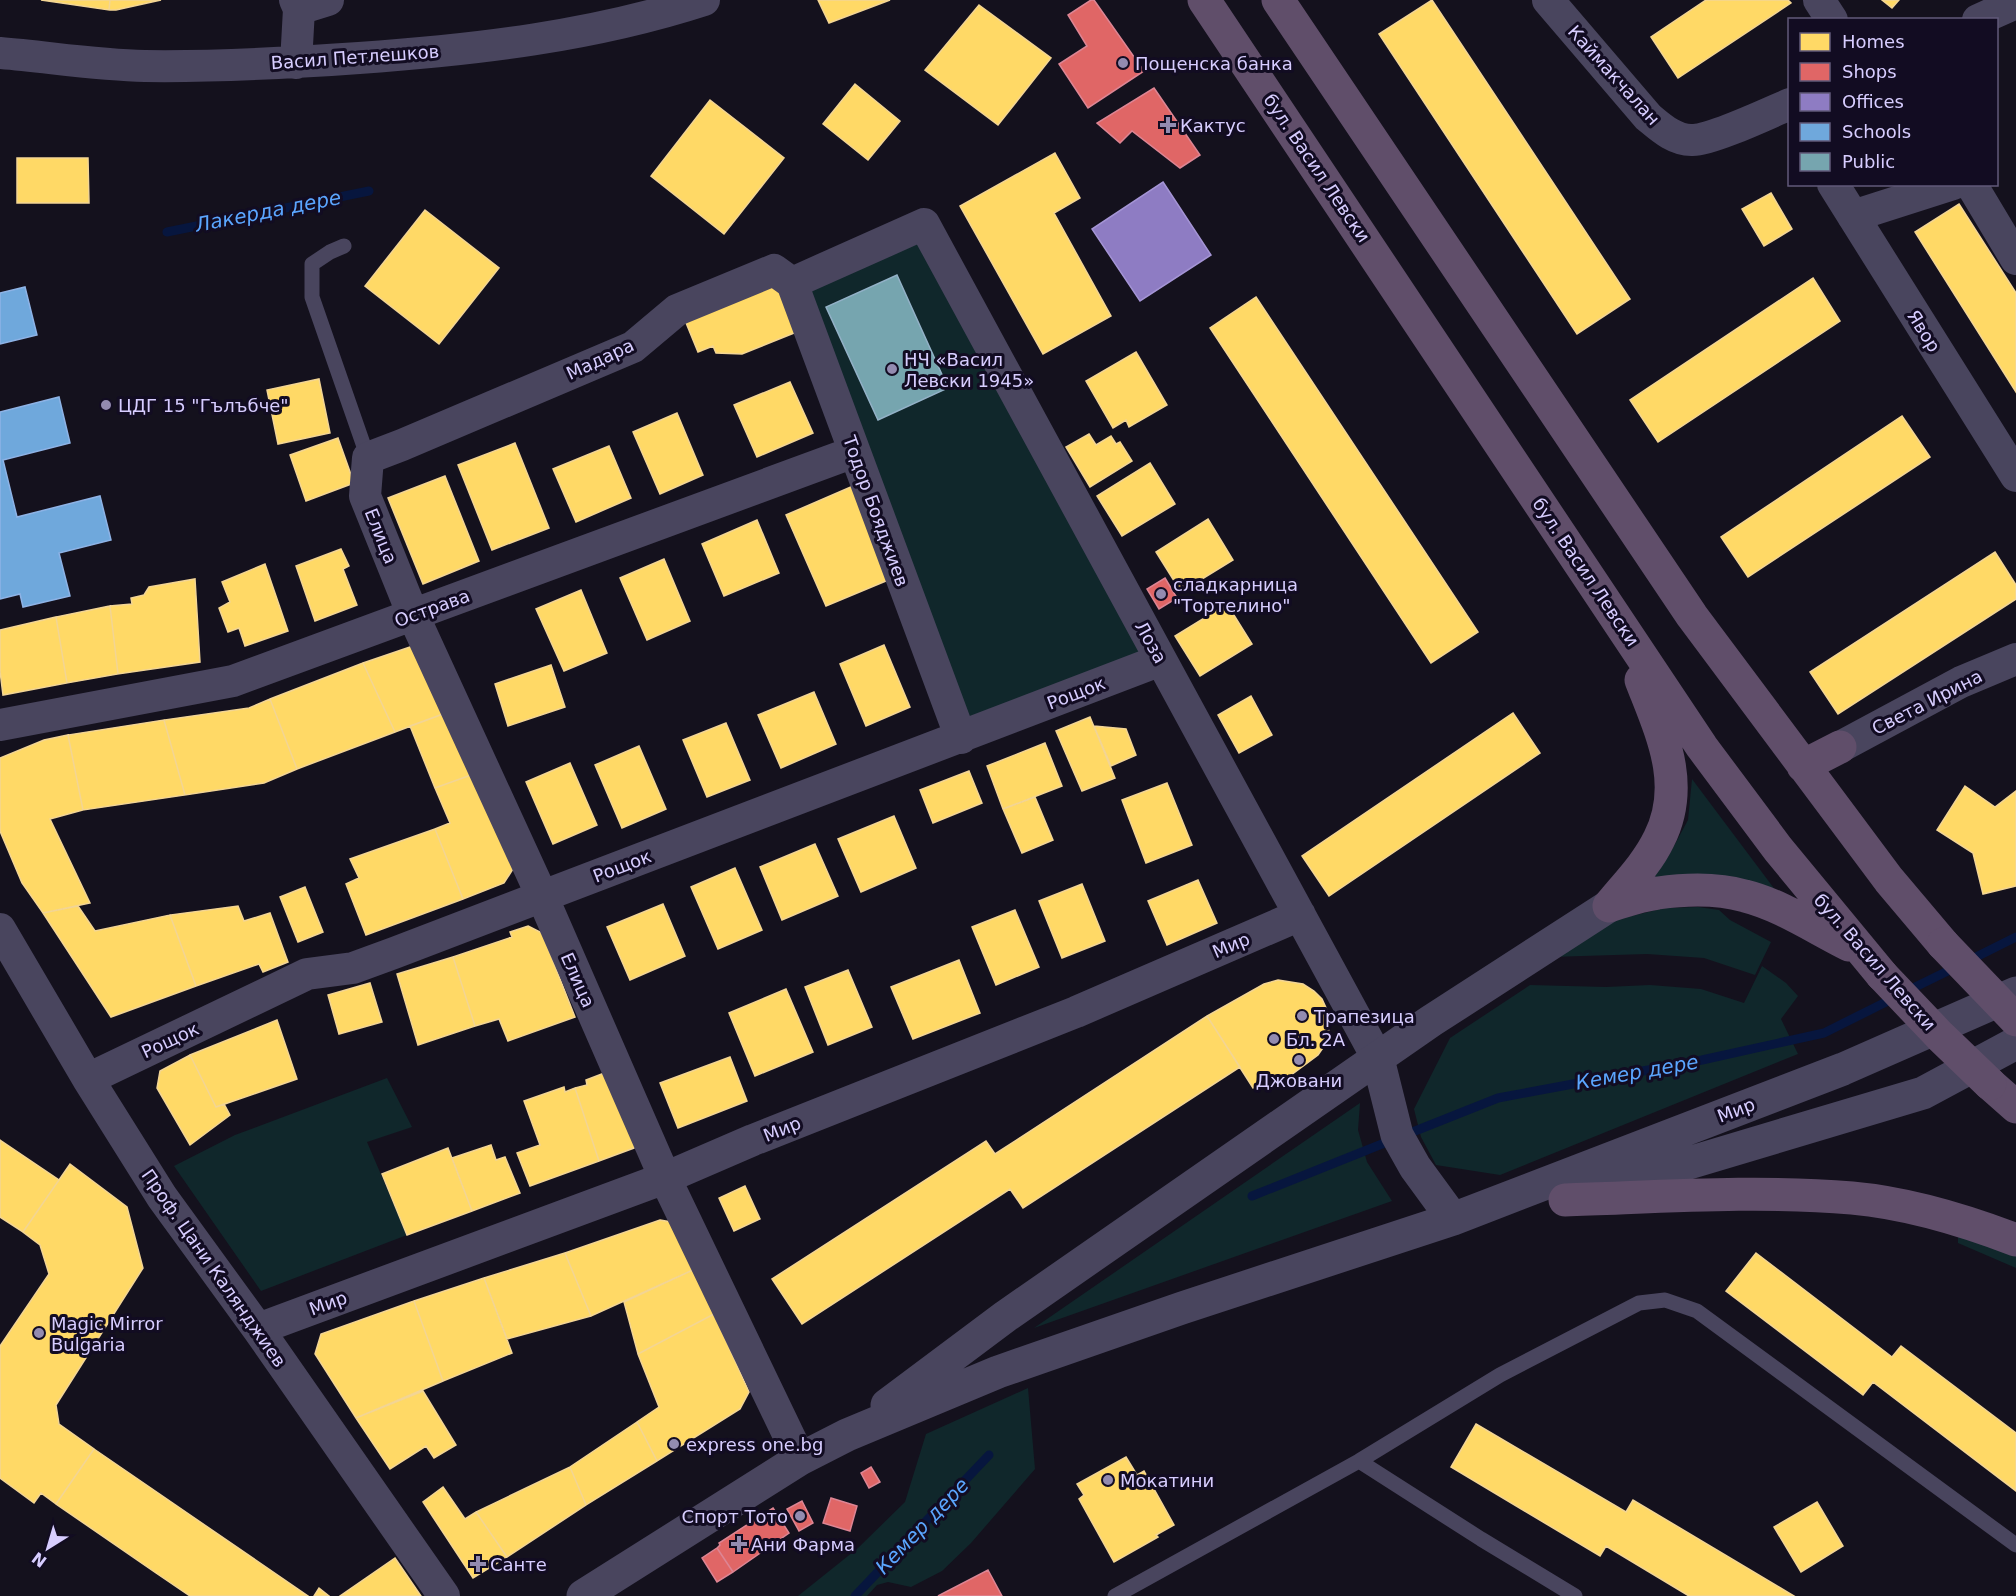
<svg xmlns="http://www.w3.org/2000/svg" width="2016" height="1596" font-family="'DejaVu Sans',sans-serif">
<rect width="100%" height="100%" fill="#14111d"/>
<path fill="#10272b" d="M924 224 1161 660 961 738 792 283Z
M1692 779 1776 891 1639 887 1668 857 1688 820Z
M1698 907 1719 910 1730 920 1771 942 1755 975 1704 958 1647 954 1550 957 1610 921 1665 908Z
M1762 966 1786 983 1798 996 1781 1019 1798 1054 1500 1175 1436 1165 1421 1137 1414 1109 1450 1038 1530 985 1606 987 1650 985 1701 989 1744 1003Z
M387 1078 412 1127 367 1142 407 1235 261 1291 174 1166 235 1135Z
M1360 1103 1358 1130 1367 1162 1392 1201 1034 1328Z
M1958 1234 2016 1253V1268L1958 1243Z
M1028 1388 1035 1469 971 1543 942 1571 911 1587 888 1582 877 1585 867 1596H798L858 1548 905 1502 926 1434Z"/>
<path fill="#ffd966" stroke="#f3d594" stroke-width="1.5" d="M41 0H110L109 10Z
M110 0H161L116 10H109Z
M818 0H890L829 23Z
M1432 0 1630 299 1577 334 1379 34Z
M1706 0H1788L1791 3 1678 78 1651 37Z
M1882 0H1899L1892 8Z
M979 5 1051 58 998 125 925 70Z
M855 84 900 121 868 160 823 124Z
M710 100 784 158 724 234 651 176Z
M1055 153 1080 198 1054 213 1111 316 1043 354 960 206Z
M17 158H88L89 203H17Z
M1771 193 1792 229 1764 246 1742 209Z
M1959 204 2016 293V392L1915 232Z
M425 210 499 268 439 344 365 286Z
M1813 278 1840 321 1658 442 1630 400Z
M778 280 799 331 742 354 716 353 713 346 698 352 684 318Z
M1256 297 1478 632 1431 663 1210 328Z
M1136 352 1167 405 1129 427 1126 420 1113 428 1086 381Z
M319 379 330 433 278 444 267 390Z
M790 382 813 433 757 457 734 405Z
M677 413 703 475 660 494 633 432Z
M1902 416 1930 457 1748 577 1721 537Z
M1089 434 1096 445 1111 436 1116 444 1120 442 1132 461 1090 487 1066 447Z
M338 438 354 483 306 501 290 455Z
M515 443 549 528 492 550 458 465Z
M609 446 631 498 576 522 553 469Z
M1150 463 1175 504 1122 536 1097 496Z
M445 476 479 561 423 584 388 498Z
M853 486 893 578 826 606 786 515Z
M1208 519 1233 560 1181 592 1156 552Z
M757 520 779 573 724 596 702 544Z
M341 549 349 566 343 569 357 605 315 621 296 566Z
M1995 552 2016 585V599L1838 714 1810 672Z
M664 559 690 621 647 640 620 578Z
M265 564 288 631 245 646 239 628 228 632 219 608 230 602 222 582Z
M195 579 200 662 118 674 110 606 132 604 131 598 144 595 149 587Z
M581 590 607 653 564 671 536 609Z
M1227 604 1252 644 1200 676 1175 636Z
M110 606 118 674 67 683 56 617Z
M56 617 67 683 3 695 0 671V630Z
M884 645 910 707 866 726 840 664Z
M413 646 443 714 395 732 363 663Z
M363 663 395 732 297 769 270 699Z
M551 665 565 707 508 726 495 684Z
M814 692 836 744 781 768 758 715Z
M1251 696 1272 735 1239 753 1218 715Z
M270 699 297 769 264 783 185 795 164 720 249 708Z
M1513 713 1540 753 1329 896 1302 856Z
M443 714 471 775 435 788 410 726Z
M1090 717 1115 778 1082 791 1056 731Z
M164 720 185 795 83 810 68 735Z
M726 723 750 780 707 797 683 740Z
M1094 726 1126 729 1136 755 1111 766Z
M68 735 83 810 50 819 90 903 43 913 22 883 0 831V758L44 740Z
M1045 743 1062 786 1003 809 987 766Z
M639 746 666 809 622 828 595 765Z
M570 763 597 825 553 844 526 782Z
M969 771 982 803 933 823 920 790Z
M471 775 513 869 504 883 463 899 435 829 450 823 435 788Z
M1167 783 1192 845 1146 863 1122 800Z
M1965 786 1995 807 2016 791V886L1983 894 1973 853 1937 830Z
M1035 797 1053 840 1022 853 1003 809Z
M894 816 916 868 861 892 838 839Z
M435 829 463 899 366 935 346 884 359 878 350 859Z
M815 844 838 896 782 920 760 867Z
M735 868 762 930 718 949 691 887Z
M1198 880 1217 923 1167 945 1148 901Z
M1082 884 1105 941 1062 958 1039 901Z
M305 887 323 932 298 942 280 897Z
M663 904 685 956 630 980 607 927Z
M78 906 95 931 170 915 196 986 111 1017 43 913Z
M238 906 244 921 270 913 288 962 263 972 259 964 196 986 170 915Z
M1015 910 1039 967 996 985 972 927Z
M528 926 542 933 575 1017 508 1041 499 1019 475 1026 453 957 512 937 510 932Z
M453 957 475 1026 418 1045 397 974Z
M959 960 980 1013 913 1039 891 987Z
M848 970 872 1027 828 1045 805 987Z
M1278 980 1303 984 1314 991 1322 999 1327 1010 1329 1034 1325 1045 1318 1055 1279 1084 1273 1076 1253 1088 1207 1016 1264 984Z
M370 983 382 1022 339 1034 328 995Z
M786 989 813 1052 755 1076 729 1013Z
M1207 1016 1240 1067 1023 1208 1010 1189 802 1324 772 1279 986 1141 995 1154Z
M277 1020 297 1079 216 1107 190 1055Z
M190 1055 216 1107 224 1104 230 1115 190 1145 157 1088 160 1071Z
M730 1057 747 1101 678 1128 660 1083Z
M607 1072 639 1142 634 1148 599 1161 575 1088 587 1085 586 1080Z
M564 1087 565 1092 575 1088 599 1161 530 1186 517 1153 540 1145 524 1101Z
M0 1140 59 1180 23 1232 0 1217Z
M491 1145 496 1160 505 1157 520 1193 472 1211 452 1158Z
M448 1148 472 1211 407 1235 382 1174Z
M70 1164 127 1207 143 1268 56 1405 59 1424 94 1449 56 1504 41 1493 34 1503 0 1478V1346L49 1274 40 1245 23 1232Z
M745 1186 760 1219 734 1231 719 1198Z
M660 1220 677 1223 695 1269 591 1316 565 1253Z
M565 1253 591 1316 507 1339 484 1278Z
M1756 1253 1892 1357 1901 1346 2016 1433V1491L1873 1382 1863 1395 1726 1291Z
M695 1269 714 1314 638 1354 624 1302Z
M484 1278 512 1353 443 1381 414 1301Z
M414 1301 443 1381 356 1418 315 1354 321 1334Z
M714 1314 749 1392 740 1409 657 1461 637 1422 659 1407 638 1354Z
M423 1391 456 1445 434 1458 426 1446 390 1469 356 1418Z
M637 1422 657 1461 586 1505 570 1467Z
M1476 1424 1626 1512 1633 1500 1794 1596H1689L1606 1546 1600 1556 1451 1467Z
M94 1449 308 1596H190L156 1573 56 1504Z
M1126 1457 1137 1475 1144 1471 1174 1525 1156 1535 1158 1537 1114 1562 1079 1499 1084 1495 1077 1484Z
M570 1467 586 1505 507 1557 476 1512Z
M443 1487 465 1519 476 1512 507 1557 473 1578 423 1502Z
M1817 1502 1843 1546 1801 1572 1774 1527Z
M395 1558 421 1596H340Z
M319 1588 329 1596H314Z"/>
<path fill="#e06666" stroke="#dd8594" stroke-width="1.5" d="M1091 0H1094L1144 71 1088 108 1059 64 1087 46 1068 15Z
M1154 88 1200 155 1180 168 1132 131 1120 143 1097 123Z
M1165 578 1177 598 1159 609 1147 589Z
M871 1467 880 1482 869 1488 861 1473Z
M831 1498 857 1506 850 1531 823 1523Z
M802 1501 813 1523 799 1531 787 1509Z
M773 1508 789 1533 733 1572 717 1548 720 1545 719 1543Z
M717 1548 733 1572 717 1582 702 1558Z
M988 1570 1002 1596H938Z"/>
<path fill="#8e7cc3" stroke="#a494d5" stroke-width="1.5" d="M1163 182 1211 255 1140 301 1092 229Z"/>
<path fill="#6fa8dc" stroke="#8eb3e6" stroke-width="1.5" d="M25 287 37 335 0 344V293Z
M59 397 70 443 3 460 17 517 100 496 111 540 59 553 70 596 23 607 20 594 0 599V412Z"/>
<path fill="#76a5af" stroke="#93b1c7" stroke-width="1.5" d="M897 275 948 388 878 420 826 307Z"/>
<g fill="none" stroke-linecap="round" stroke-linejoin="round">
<path stroke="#07163e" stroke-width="9" d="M167 232 369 191
M1968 961 2016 937
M1907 991 1956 967
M1405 1135 1498 1098 1702 1060 1824 1033 1894 998
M1252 1196 1392 1140
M855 1596 989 1455"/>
<path stroke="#49455e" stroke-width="15" d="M344 246 330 252 312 264V297L368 458
M1359 1461 1481 1539 1575 1596
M1115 1596 1359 1461 1500 1375 1639 1303 1665 1300 1697 1311 2016 1545"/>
<path stroke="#49455e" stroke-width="32" d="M295 0 299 9 296 63
M1548 0 1648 117C1660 127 1675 141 1693 140 1712 140 1769 113 1790 104
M1819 0 1832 20
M299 9 328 0
M1978 20 2016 3
M0 53C48 57 97 65 145 66 217 67 288 63 359 58 475 50 593 36 704 0
M1833 184 2016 476
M1971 184 2016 259
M1853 216 1953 184
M792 283 961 738
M0 725 233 681 854 452
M1840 747 1961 682 2016 659
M0 929 88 1079 162 1197 258 1329 444 1596
M88 1079 307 974 353 968 394 953 1161 660
M258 1329 665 1178 753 1140 1076 1012 1300 915
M800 1459 665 1178 542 896 413 615 365 496 368 458 402 445 633 347 677 310 774 270 792 283 924 224 1378 1059"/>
<path stroke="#49455e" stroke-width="33" d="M1378 1059 1397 1135 1415 1167 1453 1219
M1585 1194 1923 1093 2016 1043
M887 1405 1006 1316 1431 1021 1609 906
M583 1596 800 1459 847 1435 998 1372 1182 1308 1453 1219 1843 1069 2016 993"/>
<path stroke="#604e6a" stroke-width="33" d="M1204 0 1702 747 1778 849 1882 975
M1278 0 1692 616 1889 880 1943 944
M1803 766 1840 747
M1609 906C1626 885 1647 864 1659 839 1687 784 1661 732 1641 680
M1609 906C1625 901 1641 895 1658 893 1686 889 1717 888 1745 896 1781 905 1815 928 1849 945
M1990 1084 2016 1107
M1565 1200C1660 1197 1757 1190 1852 1198 1908 1203 1964 1220 2016 1240"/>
<path stroke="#604e6a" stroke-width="33" d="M1943 944 2016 1020
M1882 975 1940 1036 1990 1084"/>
</g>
<g fill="#938bb0" stroke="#120c22" stroke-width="2">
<circle cx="1123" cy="63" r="6"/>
<path d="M1165 116h6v6h6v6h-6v6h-6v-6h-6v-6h6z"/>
<circle cx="892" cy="369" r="6"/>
<circle cx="106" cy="405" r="6"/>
<circle cx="1161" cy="594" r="6"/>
<circle cx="1302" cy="1016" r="6"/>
<circle cx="1274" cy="1039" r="6"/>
<circle cx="1299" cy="1060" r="6"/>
<circle cx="39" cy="1333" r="6"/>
<circle cx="674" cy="1444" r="6"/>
<circle cx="1108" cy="1480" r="6"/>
<circle cx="800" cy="1516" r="6"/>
<path d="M736 1535h6v6h6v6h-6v6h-6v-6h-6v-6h6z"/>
<path d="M475 1555h6v6h6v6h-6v6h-6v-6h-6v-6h6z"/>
</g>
<g text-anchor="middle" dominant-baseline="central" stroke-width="6" stroke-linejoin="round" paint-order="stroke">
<g font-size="18" fill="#d7cdff" stroke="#120c22">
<text transform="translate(355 57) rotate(-4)">Васил Петлешков</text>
<text transform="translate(1614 75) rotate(48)">Каймакчалан</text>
<text transform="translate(1317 168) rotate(56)">бул. Васил Левски</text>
<text transform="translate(1924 331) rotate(58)">Явор</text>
<text transform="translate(600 359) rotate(-25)">Мадара</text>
<text transform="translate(876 511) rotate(70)">Тодор Бояджиев</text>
<text transform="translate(381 536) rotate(68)">Елица</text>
<text transform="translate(1586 572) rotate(56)">бул. Васил Левски</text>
<text transform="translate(432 608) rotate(-20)">Острава</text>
<text transform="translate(1151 642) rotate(61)">Лоза</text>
<text transform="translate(1076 693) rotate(-21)">Рощок</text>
<text transform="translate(1927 702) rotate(-27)">Света Ирина</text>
<text transform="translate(622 866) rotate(-21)">Рощок</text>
<text transform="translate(1231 945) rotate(-23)">Мир</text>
<text transform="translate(1875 962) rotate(49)">бул. Васил Левски</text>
<text transform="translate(578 980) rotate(66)">Елица</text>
<text transform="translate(170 1040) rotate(-25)">Рощок</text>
<text transform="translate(1736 1110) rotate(-21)">Мир</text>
<text transform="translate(782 1129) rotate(-22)">Мир</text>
<text transform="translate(214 1268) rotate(55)">Проф. Цани Калянджиев</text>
<text transform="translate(328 1303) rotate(-20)">Мир</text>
</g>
<g font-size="18" fill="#d7cdff" stroke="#120c22" text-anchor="start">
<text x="1135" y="63">Пощенска банка</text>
<text x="1180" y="125">Кактус</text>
<text x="904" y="359">НЧ «Васил<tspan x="904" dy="21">Левски 1945»</tspan></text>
<text x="118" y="405">ЦДГ 15 "Гълъбче"</text>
<text x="1173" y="584">сладкарница<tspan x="1173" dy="21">"Тортелино"</tspan></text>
<text x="1314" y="1016">Трапезица</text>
<text x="1286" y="1039">Бл. 2А</text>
<text x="1299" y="1080" text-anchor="middle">Джовани</text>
<text x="51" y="1323">Magic Mirror<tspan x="51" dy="21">Bulgaria</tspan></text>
<text x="686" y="1444">express one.bg</text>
<text x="1120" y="1480">Мокатини</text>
<text x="788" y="1516" text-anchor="end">Спорт Тото</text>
<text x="751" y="1544">Ани Фарма</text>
<text x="490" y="1564">Санте</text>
</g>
<g font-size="20" font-style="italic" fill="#5ba6ff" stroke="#120c22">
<text transform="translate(268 211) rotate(-11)">Лакерда дере</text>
<text transform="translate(1637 1072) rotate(-10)">Кемер дере</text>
<text transform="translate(922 1526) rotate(-46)">Кемер дере</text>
</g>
</g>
<rect x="1788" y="18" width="210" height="168" fill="#120c22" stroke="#61597a" stroke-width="1.5"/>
<rect x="1800" y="33" width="30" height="18" fill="#ffd966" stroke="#61597a" stroke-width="1.5"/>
<text x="1842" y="48" font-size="18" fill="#d7cdff">Homes</text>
<rect x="1800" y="63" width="30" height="18" fill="#e06666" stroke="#61597a" stroke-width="1.5"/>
<text x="1842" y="78" font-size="18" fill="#d7cdff">Shops</text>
<rect x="1800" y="93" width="30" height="18" fill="#8e7cc3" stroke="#61597a" stroke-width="1.5"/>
<text x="1842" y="108" font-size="18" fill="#d7cdff">Offices</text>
<rect x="1800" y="123" width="30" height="18" fill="#6fa8dc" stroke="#61597a" stroke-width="1.5"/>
<text x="1842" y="138" font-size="18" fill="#d7cdff">Schools</text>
<rect x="1800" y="153" width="30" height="18" fill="#76a5af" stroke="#61597a" stroke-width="1.5"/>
<text x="1842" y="168" font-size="18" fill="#d7cdff">Public</text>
<g transform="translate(48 1548) rotate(217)" stroke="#120c22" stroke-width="4.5" paint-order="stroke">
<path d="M0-4.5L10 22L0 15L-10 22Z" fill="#d7cdff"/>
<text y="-9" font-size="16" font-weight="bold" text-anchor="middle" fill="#d7cdff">N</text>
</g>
</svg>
